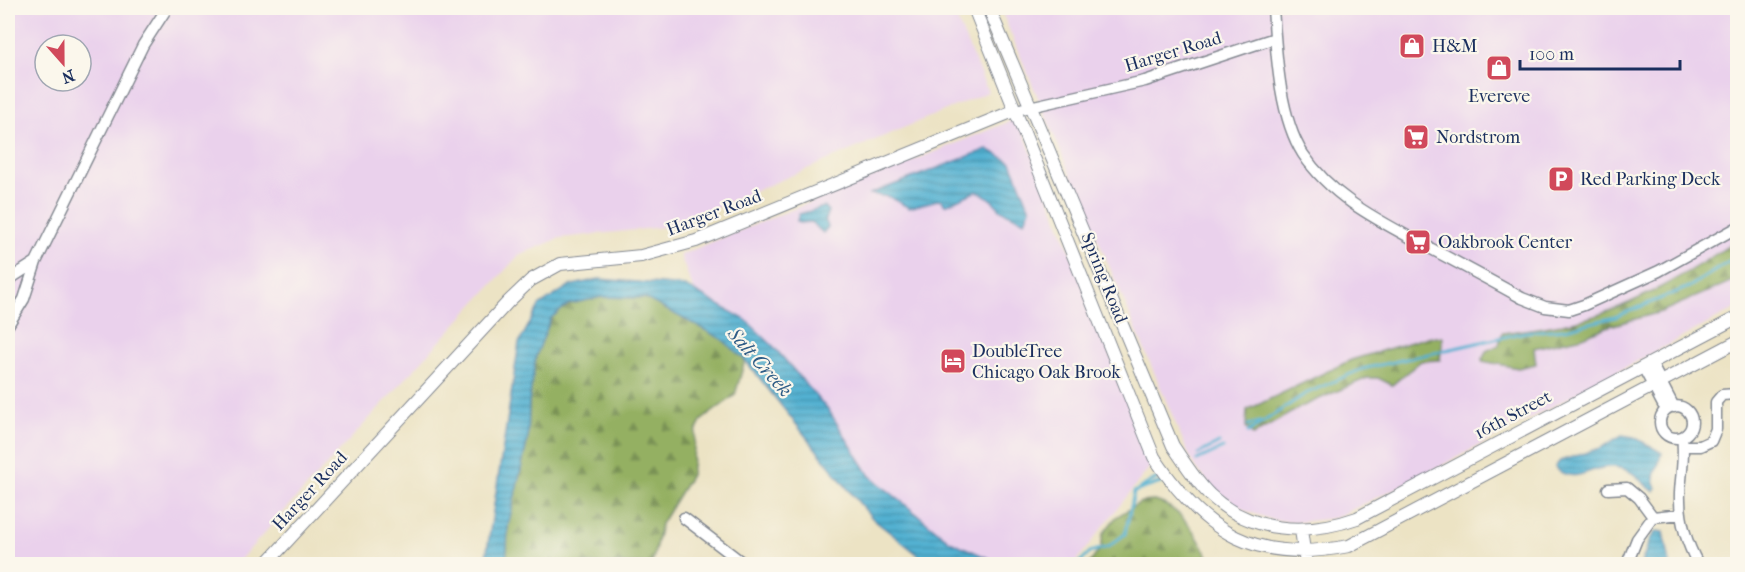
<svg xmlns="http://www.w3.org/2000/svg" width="1745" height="572" font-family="'IM FELL French Canon',serif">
<defs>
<pattern id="forest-firs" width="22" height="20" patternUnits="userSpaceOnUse" patternTransform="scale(1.5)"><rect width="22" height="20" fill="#94b062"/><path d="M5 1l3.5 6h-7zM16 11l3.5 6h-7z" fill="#789054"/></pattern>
<pattern id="water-rules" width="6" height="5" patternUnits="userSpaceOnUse" patternTransform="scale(1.5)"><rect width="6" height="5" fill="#52b1d1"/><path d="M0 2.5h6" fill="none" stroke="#4390ad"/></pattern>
</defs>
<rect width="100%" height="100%" fill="#fbf7ec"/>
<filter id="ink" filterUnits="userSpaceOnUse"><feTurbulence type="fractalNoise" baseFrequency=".0167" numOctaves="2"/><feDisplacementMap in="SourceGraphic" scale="12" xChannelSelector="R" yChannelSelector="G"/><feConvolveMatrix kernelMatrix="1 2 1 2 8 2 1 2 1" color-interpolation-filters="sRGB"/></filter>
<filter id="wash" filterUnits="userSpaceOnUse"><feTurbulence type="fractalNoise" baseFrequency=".008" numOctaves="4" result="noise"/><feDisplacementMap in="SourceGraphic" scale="24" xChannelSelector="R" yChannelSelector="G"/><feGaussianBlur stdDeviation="1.35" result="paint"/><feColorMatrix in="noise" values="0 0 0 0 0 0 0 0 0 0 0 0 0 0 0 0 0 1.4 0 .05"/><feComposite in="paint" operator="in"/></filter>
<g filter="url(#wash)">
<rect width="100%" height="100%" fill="#ece3c4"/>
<path fill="#ead1ec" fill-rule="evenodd" d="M8 8H952L988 92 673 226 560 238 519 255 236 564H8ZM45 45H81V81H45Z
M1000 8H1737V308L1435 469 1335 518 1300 522 1273 520 1246 511 1213 489 1192 462Z
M1018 118 1153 463 1074 564H1001L950 541 870 476 829 411 746 320 694 291 680 255Z"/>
<path fill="url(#forest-firs)" stroke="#587060" stroke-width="1.5" d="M1737 240V279L1661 312 1606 327 1583 337 1534 348 1536 364 1518 368 1482 361 1486 351 1499 345 1502 333C1527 329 1555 327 1580 320 1634 307 1691 271 1737 240Z
M602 297 645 298 722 339 745 360 735 395 702 420 696 432 691 475 661 524 652 564H506L508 526 528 438 529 402 536 356 551 318 569 304Z
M1428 337H1443L1440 360 1421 361 1392 385 1378 378H1367L1301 407 1253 435 1246 427 1247 410 1351 360Z
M1154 501C1183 507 1200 540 1212 564H1089L1101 548 1103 534 1116 517 1141 502Z"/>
<path fill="url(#water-rules)" stroke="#367098" stroke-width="1.5" d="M987 149 1011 162 1030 209 1025 221 1001 210 990 198 977 191 945 205 941 199 909 208 890 197 870 194Z
M824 207 828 211 825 219 828 227 823 233 811 222 800 223 797 221 799 214Z
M599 279 685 286 746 320 773 346 829 411 870 476 950 541 1001 564H930L874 520 855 498 745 360 722 339 645 298 602 297 569 304 551 318 536 356 529 402 528 438 508 526 506 564H485L519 343 539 306 569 286Z
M1622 435 1634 437 1662 453C1660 466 1649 475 1657 488L1654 491C1637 481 1639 471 1615 467 1592 464 1579 485 1557 470L1555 467 1560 461 1601 448Z
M1656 531 1664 532 1670 564H1641L1650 539Z"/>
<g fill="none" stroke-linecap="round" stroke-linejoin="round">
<path stroke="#52b1d1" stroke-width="3" d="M1248 425 1260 422
M1248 432 1305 394 1362 369 1526 332 1565 329 1615 317 1689 287 1738 256
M1198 454 1219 443
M1197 460 1223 448
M1140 488 1159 477
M1078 564 1090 552 1108 547 1125 534 1134 492 1163 482"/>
</g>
</g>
<g filter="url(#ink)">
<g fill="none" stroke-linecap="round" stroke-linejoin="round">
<g stroke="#848991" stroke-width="13">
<path id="minor" d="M1273 8C1276 51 1279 117 1303 154 1333 199 1380 221 1426 246 1458 263 1490 280 1522 298L1545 307 1569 310 1584 305 1659 271 1738 227
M1016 110 1145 81 1275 38
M8 280 36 262
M8 325 24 299 36 262 143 45 167 8
M1651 363 1674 407
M1643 367 1663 405
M1660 422a16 16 0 1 1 32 0a16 16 0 1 1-32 0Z
M1682 437C1685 456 1681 473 1680 493 1679 518 1686 542 1698 564
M1684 446H1700L1711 441 1716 429V402L1722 395 1736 394
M1608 489 1627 488 1639 498 1653 517
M684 518 744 564
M1627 564 1637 539 1653 517 1681 514"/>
</g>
<g stroke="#848991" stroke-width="14">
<path id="tertiary" d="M974 8 1154 457C1205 534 1256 564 1349 546L1738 341
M989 8 1173 446C1184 462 1195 480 1209 494 1250 533 1306 536 1357 518L1738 317
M1301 530 1306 564
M266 564 508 302 531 280 560 264 641 256 696 241 1016 110"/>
</g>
<use href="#minor" stroke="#fff" stroke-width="10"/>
<use href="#tertiary" stroke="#fff" stroke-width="12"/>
</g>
</g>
<defs>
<g id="shop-square" transform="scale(1.35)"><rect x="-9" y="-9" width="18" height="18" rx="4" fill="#d1495b" stroke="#fbf7ec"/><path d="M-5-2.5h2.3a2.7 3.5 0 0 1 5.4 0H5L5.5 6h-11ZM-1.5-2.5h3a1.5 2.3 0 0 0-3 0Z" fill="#fff"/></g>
<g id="supermarket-square" transform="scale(1.35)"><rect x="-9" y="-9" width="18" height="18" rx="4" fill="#d1495b" stroke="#fbf7ec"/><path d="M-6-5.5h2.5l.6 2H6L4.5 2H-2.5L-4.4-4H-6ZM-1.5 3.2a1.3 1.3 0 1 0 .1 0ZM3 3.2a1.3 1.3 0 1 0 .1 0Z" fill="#fff"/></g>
<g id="parking-square" transform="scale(1.35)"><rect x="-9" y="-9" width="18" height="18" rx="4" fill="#d1495b" stroke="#fbf7ec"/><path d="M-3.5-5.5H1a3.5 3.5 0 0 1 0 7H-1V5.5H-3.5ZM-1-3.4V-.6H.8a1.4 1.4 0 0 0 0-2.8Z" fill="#fff"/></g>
<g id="hotel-square" transform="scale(1.35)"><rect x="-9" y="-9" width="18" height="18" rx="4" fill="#d1495b" stroke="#fbf7ec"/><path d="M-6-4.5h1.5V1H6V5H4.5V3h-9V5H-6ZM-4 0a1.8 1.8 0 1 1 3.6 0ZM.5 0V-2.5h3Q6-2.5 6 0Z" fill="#fff"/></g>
</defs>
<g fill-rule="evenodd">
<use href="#shop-square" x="1412" y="46"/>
<use href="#shop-square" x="1499" y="68"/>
<use href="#supermarket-square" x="1416" y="137"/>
<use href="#parking-square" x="1561" y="179"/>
<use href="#supermarket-square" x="1418" y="242"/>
<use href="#hotel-square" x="953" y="361"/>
</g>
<g text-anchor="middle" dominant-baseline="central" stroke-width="4.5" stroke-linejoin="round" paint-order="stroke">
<g font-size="18" fill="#1b2f5e" stroke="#fbf7ec" text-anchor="start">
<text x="1432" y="46">H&amp;M</text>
<text x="1499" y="96" text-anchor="middle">Evereve</text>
<text x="1436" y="137">Nordstrom</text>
<text x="1580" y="179">Red Parking Deck</text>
<text x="1438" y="242">Oakbrook Center</text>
<text x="972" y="351">DoubleTree<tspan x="972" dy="21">Chicago Oak Brook</tspan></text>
</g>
<g font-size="18" fill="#1b2f5e" stroke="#fbf7ec">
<text transform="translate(1173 52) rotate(-17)">Harger Road</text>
<text transform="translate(714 213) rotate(-21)">Harger Road</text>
<text transform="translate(1104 278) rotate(68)">Spring Road</text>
<text transform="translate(1513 415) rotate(-28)">16th Street</text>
<text transform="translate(310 491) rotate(-47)">Harger Road</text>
</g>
<g font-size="20" font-style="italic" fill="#2e5c86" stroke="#fbf7ec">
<text transform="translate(760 362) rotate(48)">Salt Creek</text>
</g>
</g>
<rect width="1745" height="572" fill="none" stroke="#fbf7ec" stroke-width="30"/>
<g transform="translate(63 63) rotate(159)"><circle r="28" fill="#fbf7ec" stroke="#a1a7b3" stroke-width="1.5"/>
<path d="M0-4.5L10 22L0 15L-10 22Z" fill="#d1495b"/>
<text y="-9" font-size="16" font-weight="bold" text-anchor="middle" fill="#1b2f5e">N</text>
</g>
<path d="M1520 60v9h160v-9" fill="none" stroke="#1b2f5e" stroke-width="3"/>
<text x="1529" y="60" font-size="18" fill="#1b2f5e" stroke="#fbf7ec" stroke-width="4.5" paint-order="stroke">100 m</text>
</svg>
